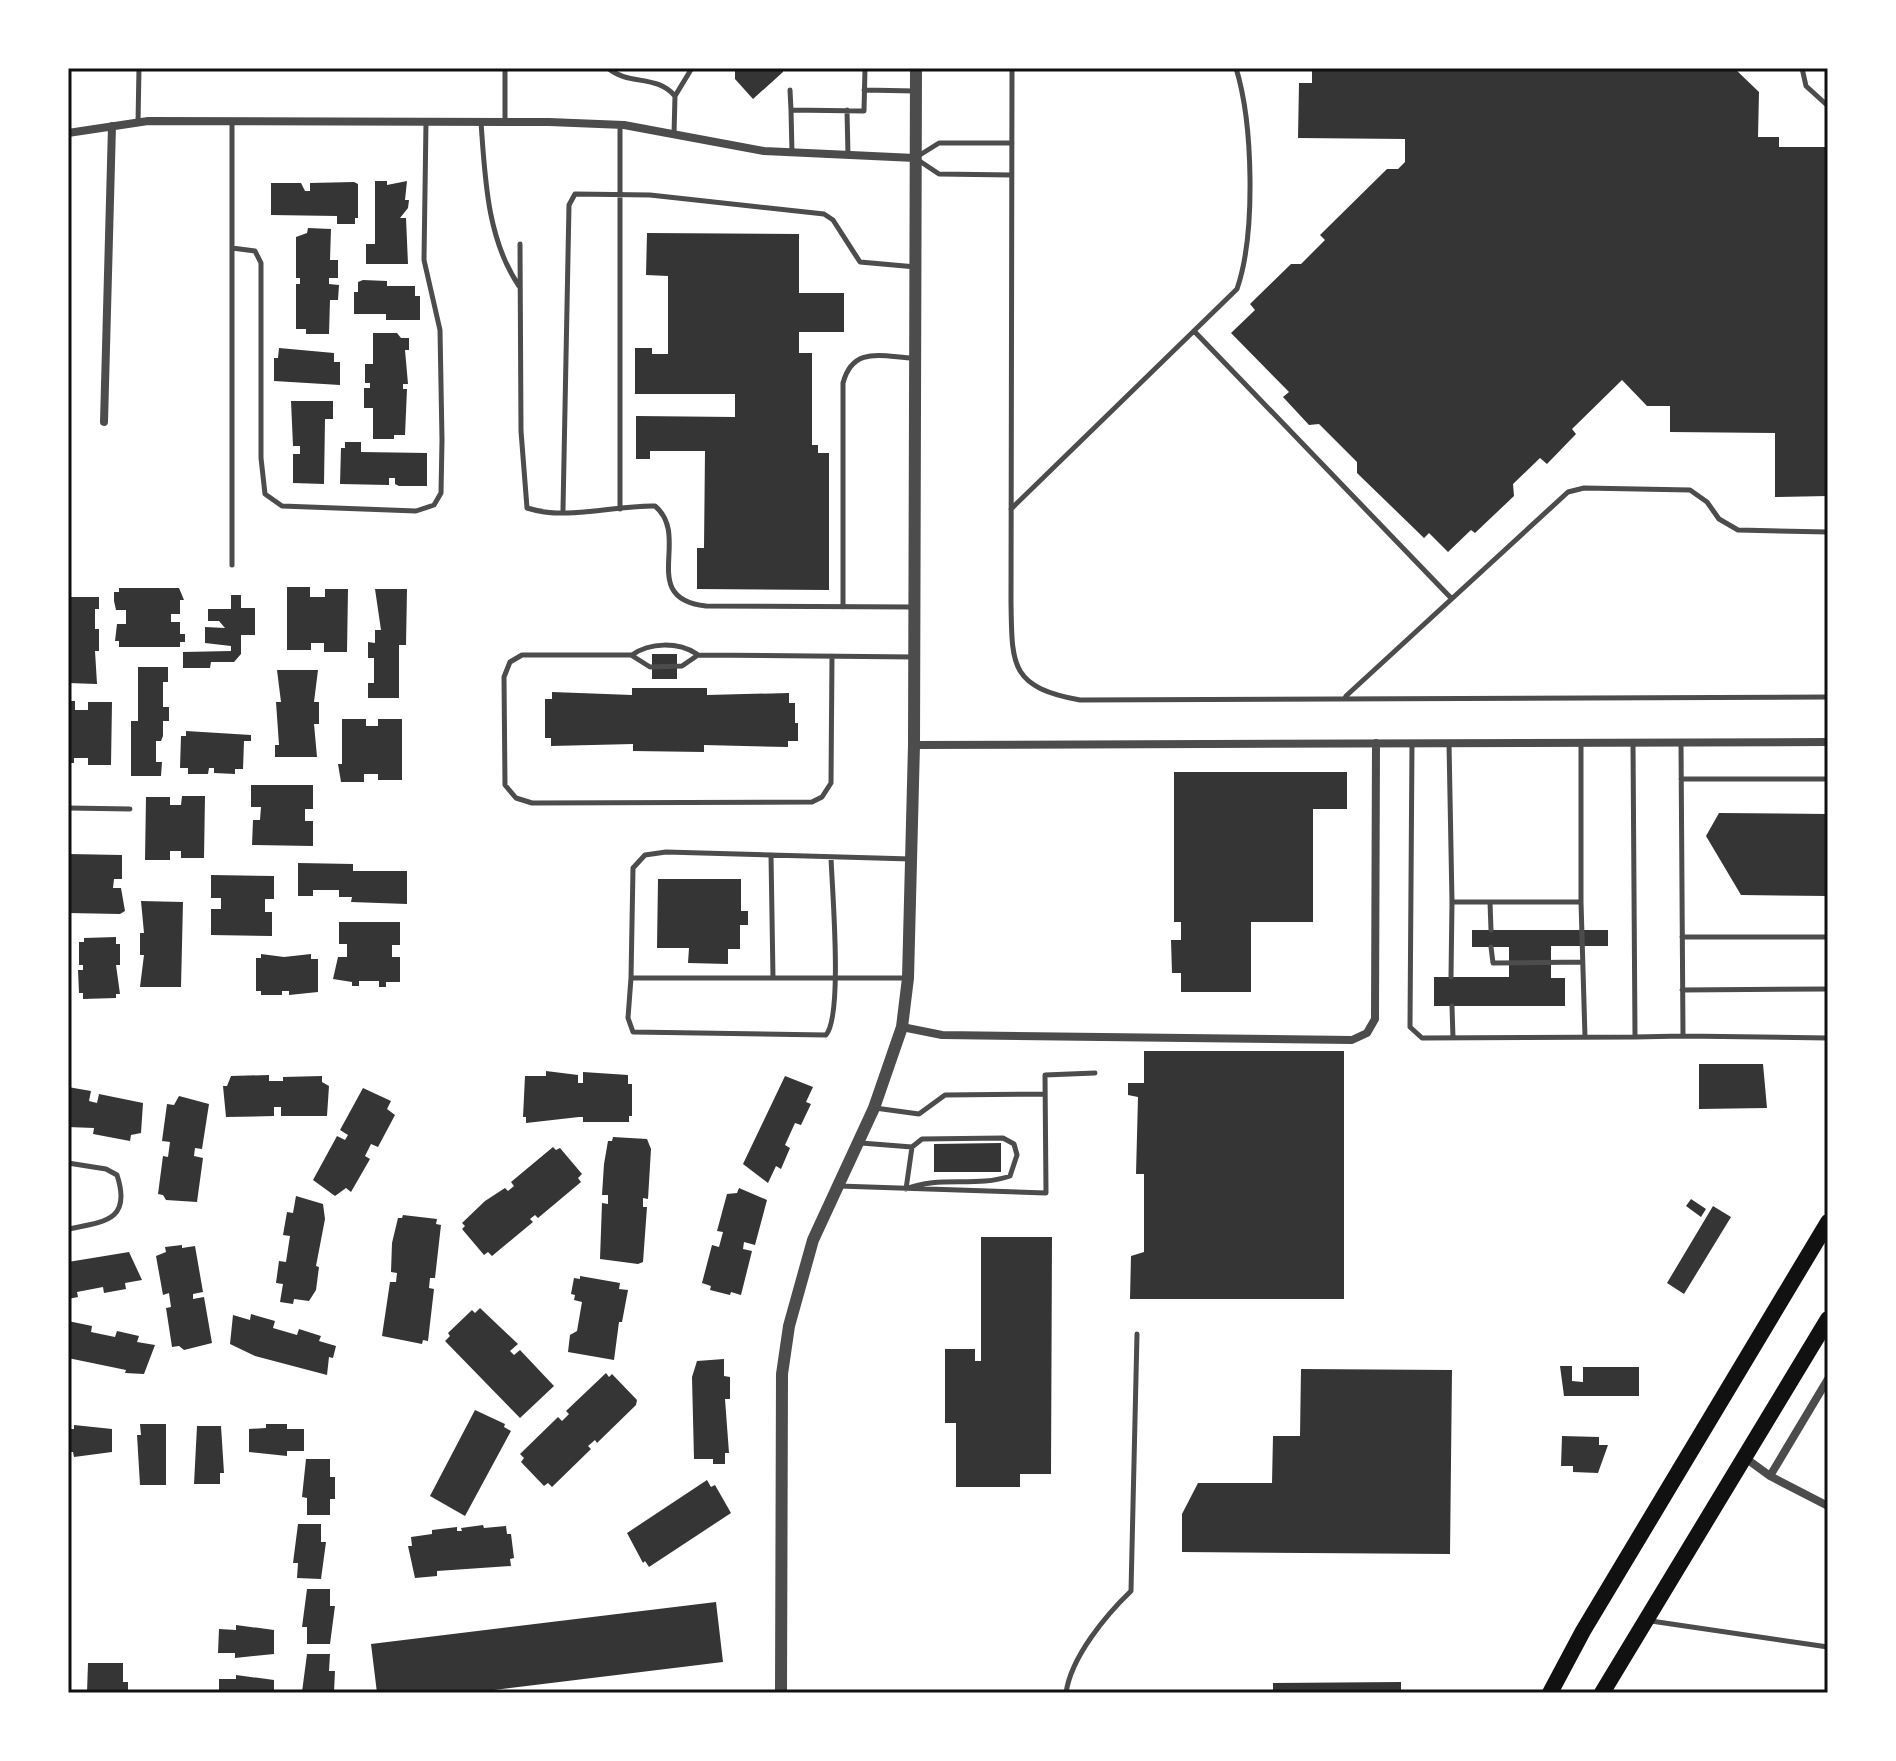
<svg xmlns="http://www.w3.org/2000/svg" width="1896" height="1761" font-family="Barlow,sans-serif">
<rect width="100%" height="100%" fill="#fff"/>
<path fill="#353535" d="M735 68H783V72L753 99 735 79Z
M1312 68H1734L1759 92 1758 137H1779V147H1828V496L1775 497V433L1670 432V406H1647L1622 380 1572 429 1576 434 1547 464 1540 458 1513 484 1514 496 1475 533 1471 530 1448 552 1429 533 1424 538 1357 473V462L1319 424 1309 425 1283 397 1289 392 1231 333 1255 310 1250 304 1291 264H1301L1325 240 1320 235 1387 169H1398L1405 162V139L1298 138 1299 83H1312Z
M375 181H387V185L407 181 405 200H409L408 208 400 218H406L408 264H366V244H375Z
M354 182 358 184V218H355V224H337V216L271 215V183H301L305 191H310V183Z
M308 228 331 229 330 260H338V278H329V284L339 285 338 300H330L329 334H306V329H296V284H300V278H296V237L307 233Z
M647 233 799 234V293H844V332H799V353H812V445H818V453H829V590L697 589V548H704L705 451H650V459H636V416L735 417V394H635V348H652V354H668V276L646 275Z
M363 280 387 281V286H415V296H420V320H386V314H354V292H358V282Z
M373 333H397L401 338H409V350H405L408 384H403V389H407L405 435H394V439H373V408H364V388H370V383H365V364H373Z
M279 348 334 353V362H340V385L274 381V358H278Z
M291 401H333V419H325L324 484 293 483V454H300V446H293Z
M345 442H361V452L427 453V486H399L395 484V478H389V485L340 484 341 448H345Z
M287 587H310V597H325V589H348L347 652H324V643H311V650H287Z
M119 588H179L184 600H180V614H171V622H180V634H185V642H180V647H119V641H115L117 624H126V610H116L114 601V592H119Z
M375 589H407L406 645H399V698H368V683H374V658H368V642L375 643V630H381Z
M231 595H241V608H255V635H241V654L234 662H211L210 668H183V652L231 651V646L205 643V627L225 628 219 621H208V609H231Z
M68 597H99V609H95V629H99V651H95L97 684 68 683Z
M652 654H677V679H652Z
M138 667H168V682H163V707H169V721H163V736L161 741H156V762H162L161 776H131V721H138Z
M277 670H318L314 702H319V724H314L317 757H275V745H279L276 702H281Z
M632 688H707V695L789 693V703H795V723H798V741H788V747L704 745V752L633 751V744L551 746V738H545V699H552V692L632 695Z
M68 701H75V710H88V702H112L111 765H88V758H74V763H68Z
M342 719H366V726H378V719H402V780H378V774H364V782H341L338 764H342Z
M186 731 251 735V741H244L243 769H235V774L214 773V768H209L208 774H188V768H180L181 736H186Z
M1174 772H1347V809H1313V922H1251V992H1181V973H1172L1171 940H1181V922H1174Z
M251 785H313V809H305V821H313V846L252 845 253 820H260L261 807H251Z
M182 796H205L204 858H181V851H170V860H145L146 797H170V805H181Z
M1719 813 1828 814V896L1741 895 1706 836Z
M68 854 122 855V879H114L113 888H121L125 911 120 914 68 913Z
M298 863 353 864V871H407V904L351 902 352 897H339V890H313V896H298Z
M211 875 274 876V899H265V912H272V936L211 935V909H221V898H211Z
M658 879H741V911H748V925H740V949H728V964L688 963 689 948H657Z
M141 901 183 902 181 987H140L144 955H140V933H144Z
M339 922H400V945H392V957H400V982H386V987H379V981H359V986H352V982L333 979 338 957H347V944H339Z
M1472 930H1608V946H1551V978H1565V1006H1434V977H1509V947H1472Z
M116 937V944H120V965H116L120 994H116V998L83 999V993H79L78 970H83V965H79V942H84V938Z
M261 954 284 957 311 954V959H318V992L289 995V991H282V995H261V991H256V958H261Z
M1144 1051H1344V1299H1130L1131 1256 1144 1252V1174H1136L1138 1097 1128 1095V1083H1144Z
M1699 1064H1763L1767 1108 1699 1109Z
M546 1071 578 1075V1083H583V1072L628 1075V1084H632V1116H629V1122H583V1117H579L526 1123V1117H523L525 1076H546Z
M269 1075V1081H283V1077L322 1076V1082L329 1086 327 1116H281V1107H274V1116L226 1117 223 1086H227L231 1076Z
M785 1076 813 1087 806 1102 811 1104 801 1125 795 1123 785 1145 790 1148 781 1169 776 1166 768 1183 743 1164Z
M68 1087 91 1091 89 1101 97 1103 99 1094 143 1103 141 1133 131 1135 130 1141 93 1134 94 1128 68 1127Z
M363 1088 391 1101 387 1109 395 1115 378 1147 371 1144 365 1156 370 1159 351 1192 346 1188 335 1196 313 1180 337 1136 345 1140 348 1135 340 1130Z
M179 1096 209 1104 202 1149 195 1148 194 1156 203 1158 197 1202 166 1200 163 1195 158 1194 163 1156 168 1157 170 1142 162 1141 167 1104 174 1105Z
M613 1137 647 1139 651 1149 648 1199 643 1198V1207H647L643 1262 638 1264 600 1259 602 1203 608 1204V1195H602L604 1164 608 1141H612Z
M1001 1143V1172H934V1144Z
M553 1147 556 1150 560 1148 582 1174 578 1178 581 1182 538 1218 535 1215 530 1219 533 1222 492 1256 488 1252 484 1255 462 1229 465 1226 462 1223 485 1201 505 1188 508 1191 514 1186 511 1182Z
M739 1188 767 1200 755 1245 744 1242 743 1249 752 1251 741 1295 731 1292 730 1295 710 1290 711 1286 702 1283 712 1245 719 1247 723 1232 717 1231 727 1194 737 1193Z
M296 1196 323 1204 325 1219 316 1266 319 1267 316 1290 309 1301 294 1299 293 1304 280 1302 283 1284 276 1283 279 1261 286 1262 290 1236 283 1235 287 1212 293 1213Z
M1691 1199 1706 1209 1701 1217 1686 1206Z
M1713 1206 1731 1217 1684 1294 1667 1283Z
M403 1215 437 1219 436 1224 441 1225 435 1278H430L429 1288 434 1289 428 1341 423 1340 422 1344 382 1336 390 1282H396L397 1273 391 1272 392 1243 398 1218H402Z
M981 1237H1052L1051 1474H1020V1487H956V1423H945V1349H975V1361H981Z
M182 1245V1248L195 1246 203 1292 193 1294V1299L204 1297 212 1343 184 1350 179 1346 172 1347 166 1308 171 1307 169 1293 163 1295 156 1256 166 1252 165 1247Z
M129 1252 142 1280 125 1283 126 1289 104 1293 103 1287 77 1292 78 1297 68 1299V1262Z
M580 1276 620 1283 619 1289 628 1290 622 1322H619L614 1360 568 1352 570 1335 577 1331 582 1302 574 1300 575 1295 571 1294 574 1278 580 1279Z
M480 1308 518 1344 510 1351 514 1355 520 1350 554 1386 520 1418 445 1341 450 1336 448 1333 472 1310 475 1313Z
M251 1314 275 1321 273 1328 297 1335 299 1329 321 1336 319 1341 336 1346 333 1358 329 1357 327 1375 255 1356 230 1344 233 1315 250 1320Z
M68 1321 92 1326 91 1332 115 1337 117 1331 139 1336 137 1342 155 1345 144 1374 125 1373 126 1370 68 1358Z
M724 1359V1376L730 1377V1399H725L729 1453H725V1464H713V1459H694L692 1377 697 1361Z
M1560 1366H1572V1381L1583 1382V1367H1639V1396H1564Z
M1301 1369 1452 1370 1450 1554 1182 1552V1514L1198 1483H1272L1273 1436H1300Z
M606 1373 609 1377 612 1374 637 1400 636 1405 597 1443 595 1440 588 1446 591 1449 552 1487 548 1483 544 1486 521 1462 524 1458 520 1454 558 1417 562 1421 569 1414 566 1411Z
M475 1410 505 1424 504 1427 511 1431 465 1516 430 1496Z
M140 1424H166V1485H140L137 1435H141Z
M266 1424H287V1429H304V1451H287V1456L249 1452V1429L266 1428Z
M74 1425 112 1429V1452L74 1457 73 1452H68V1429H74Z
M197 1426H221L224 1473H220V1484H194Z
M1562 1436 1599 1437V1445H1608L1598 1473 1573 1472V1466H1561Z
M306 1459H330V1477H335V1499H330V1515H307V1498L302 1497Z
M707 1480 711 1487 715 1485 731 1513 649 1567 645 1561 643 1563 627 1533Z
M298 1524H321V1542H326L321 1579 297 1578 298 1563H293Z
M483 1525 484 1528 506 1526 507 1534H511L514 1558 510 1559 511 1566 437 1571V1576L415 1578 408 1546H412L411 1537 432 1534V1530L457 1527V1531H462L461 1528Z
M307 1589H330V1606H335L330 1644H307V1627H302Z
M716 1602 723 1662 470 1693H377L371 1644Z
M236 1625 274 1630V1654L235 1658V1653H218L219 1629 236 1630Z
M307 1654H330L329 1671H335L334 1692H302Z
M88 1663H123V1682H128V1693H87Z
M236 1675 274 1680V1693H219V1679H236Z
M1401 1682V1693H1273V1683Z"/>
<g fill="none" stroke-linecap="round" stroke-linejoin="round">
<path stroke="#4c4c4c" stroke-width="5" d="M608 68C629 86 656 74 675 96
M1012 68 1011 602C1012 666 1010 687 1080 700L1828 697
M1802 68 1806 86 1828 106
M790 90 791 110 864 111 865 68
M864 90 915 91
M791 110 792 153
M847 110 848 156
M481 122C485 178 487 239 519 286
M505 122V68
M138 123 139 68
M674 134 675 96 692 68
M1012 175 939 174 915 158 939 143H1012
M520 244 521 431 527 508C568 521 613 505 655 506 692 537 637 598 706 606L914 607
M232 248 255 251 261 263V458L265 494 282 506 416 511 434 505 441 493 442 440 440 330 424 260 426 122
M1194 331 1451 598
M620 509V125
M1011 509 1237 289C1256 234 1253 123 1236 68
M563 510 569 205 575 194 650 195 824 214 833 220 860 262 916 267
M232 565V122
M843 607V383C853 345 883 357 914 358
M632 655C650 642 678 642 697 654
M832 656 831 783 822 797 812 802 532 803 516 798 505 785 504 677 510 662 522 655H631L650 667 682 666 698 655 914 657
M1346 696 1568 492 1584 488 1690 490 1707 502 1719 519 1738 530 1828 532
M1412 743 1410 1027 1422 1038 1635 1037
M1449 743 1452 902H1581V743
M1633 743 1635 1037 1683 1036
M1681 743 1683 1036 1828 1038
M1681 779H1828
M68 808 130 809
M771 855 773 978
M1490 902 1491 930
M1581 902 1585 1037
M1682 937H1828
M1491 947 1493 963 1582 962
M1451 977 1452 902
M631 978 628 1018 633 1032 826 1035C843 1015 832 889 831 857
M907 978H631L633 868 645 855 666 852 911 859
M1682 990 1828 989
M1452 1006 1453 1038
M875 1108 919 1114 945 1095 1045 1094
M1003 1138 1014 1144 1017 1155 1010 1176C976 1188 939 1175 906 1189L912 1147 922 1139Z
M861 1143 912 1147
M68 1163 106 1169 117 1175C132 1221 104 1222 68 1229
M839 1186 1046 1193 1045 1075 1095 1073
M1651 1621 1828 1647
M1066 1693C1071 1657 1106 1615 1131 1591L1137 1334"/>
<path stroke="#4c4c4c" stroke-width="8" d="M68 133 148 121 549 122 624 125 764 151 915 158
M104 422 112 126
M914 745 1828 742
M902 1027 942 1035 1352 1040 1367 1033 1375 1019 1376 743
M1744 1457 1770 1476 1828 1506
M1770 1476 1828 1379"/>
<path stroke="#4c4c4c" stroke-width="12" d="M781 1693 782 1374 789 1326 813 1240 874 1108 902 1027 908 978 914 745 916 68"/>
<path stroke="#111" stroke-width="16" d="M1550 1693 1583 1631 1828 1222
M1602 1693 1828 1319"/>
</g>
<rect width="1896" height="1761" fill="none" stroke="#ffffff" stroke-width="140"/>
<rect x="70" y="70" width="1756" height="1621" fill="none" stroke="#111" stroke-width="3"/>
</svg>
